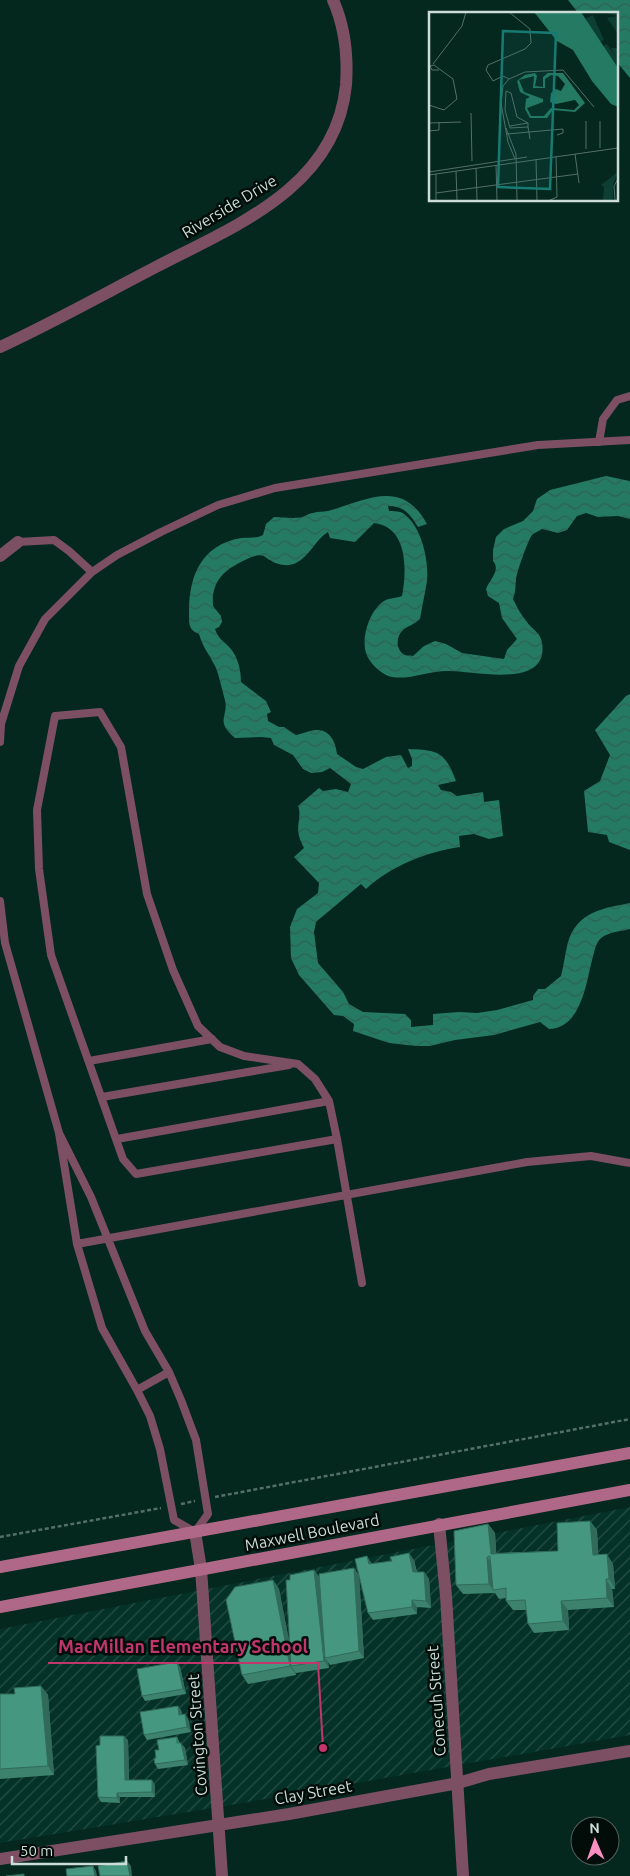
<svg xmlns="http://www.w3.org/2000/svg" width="630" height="1876" font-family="Ubuntu,sans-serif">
<defs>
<pattern id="industrial-furrows" width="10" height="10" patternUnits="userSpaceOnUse" patternTransform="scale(1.25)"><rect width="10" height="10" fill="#043228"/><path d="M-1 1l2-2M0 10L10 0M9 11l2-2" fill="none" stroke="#274f46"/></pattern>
<pattern id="water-waves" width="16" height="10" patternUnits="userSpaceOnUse" patternTransform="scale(1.25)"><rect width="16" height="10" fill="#247a63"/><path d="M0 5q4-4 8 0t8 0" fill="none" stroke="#2f6153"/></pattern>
</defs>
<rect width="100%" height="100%" fill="#04271e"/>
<path fill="url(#industrial-furrows)" d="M630 1507V1735L237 1804 0 1843V1629Z"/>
<path fill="url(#water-waves)" d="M568 0H630V78L616 61V14H579Z
M606 476 630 481V519L618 516 598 517 586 513 577 516 567 530 558 533 542 529C539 531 534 533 532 535 528 540 516 574 516 580 515 589 516 590 513 599 517 607 521 615 527 622 531 628 539 632 541 639 543 645 543 653 541 658 531 685 472 671 449 671 430 670 402 683 386 675 377 670 369 662 366 653 361 637 370 610 384 601 388 598 397 598 402 596 407 570 408 527 374 523L355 542 330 538 328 532C315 540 310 556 296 563 288 567 277 565 270 560 269 560 264 556 264 556 257 554 251 557 245 560 224 570 211 581 213 606L221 616 222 622 219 627 215 629C219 640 223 640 230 648 238 657 241 670 241 682L266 701 271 712 267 714 268 721 279 727H284L296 735C302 734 310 730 316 730 330 729 336 743 337 754L356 767 363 769 386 757 401 755 408 768 412 766V759L408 749C439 750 445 752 456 781L438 785 441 790 451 792 457 796 483 792 484 802 499 800 503 836 489 839 474 834 459 836 460 847C426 852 391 866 366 889L361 884 316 922 314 932 318 963 343 992 349 1004 363 1012 405 1014 411 1020V1027L433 1025V1014L459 1012 477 1013 497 1010 533 1000V996L538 989H545L561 976C564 965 565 953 568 942 577 912 603 908 630 903V929C622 931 611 932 604 936 595 941 595 951 592 960 586 984 581 1028 549 1029L540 1022 494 1035 455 1040 430 1046H416L389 1043 353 1031 354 1024 343 1016 334 1015 299 975 291 958 290 927 297 909 318 893 319 883 294 857 304 848C302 844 300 840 299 836 296 826 302 815 298 806L319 788 323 791 336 789 348 792 351 784 330 768 322 772 311 773 303 769 293 755 274 745 271 738 261 737 235 738C214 720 229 717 225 700 223 693 218 671 215 666 208 652 204 650 199 634 188 630 189 623 189 612 189 576 201 545 241 538 249 537 256 539 263 535L266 524 274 517C283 517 294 519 302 517 306 516 309 513 313 513 318 511 323 512 328 511 367 500 402 478 427 524L418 527C410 514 404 506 388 506L389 511C393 511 401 511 404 514 422 527 429 561 427 581 425 594 422 606 420 619 415 624 408 626 403 630 396 636 395 650 405 655 407 656 410 655 413 656L424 646 435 641 446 644 462 653 504 659 507 650 517 639 502 618 499 603 488 596 486 589C490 579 501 570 493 561V550L496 537 504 529 523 521 533 511 537 499 550 490Z
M630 694V850L609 842 607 835 588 832 584 791 600 781 610 755 595 730 626 696Z"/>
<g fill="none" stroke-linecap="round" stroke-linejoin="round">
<path stroke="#536f67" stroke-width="2.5" stroke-dasharray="4 2.5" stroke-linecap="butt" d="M215 1497 630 1419
M181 1504 195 1501
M0 1537 161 1508"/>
<path stroke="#7c4f63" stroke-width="8" d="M599 442 603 419 617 400 630 396
M92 572 117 555 161 532 218 505 275 488 538 445 630 440
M0 742 1 724 19 666 45 619 92 572 69 551 54 540 18 542
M0 901 5 943 59 1133 77 1244 102 1328 137 1390 150 1416 160 1449 174 1520 195 1532 208 1514 196 1440 181 1400 169 1372 145 1331 91 1197 59 1133
M89 1061 212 1039
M102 1097 289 1065
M117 1139 329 1101
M337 1139 136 1174 123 1159 51 955 39 869 37 810 55 716 100 712 121 747 147 894 173 970 198 1026 220 1047 244 1056 298 1064 315 1079 329 1101 337 1139 362 1283
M77 1244 527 1162 591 1156 630 1163
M137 1390 169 1372"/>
<path stroke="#7c4f63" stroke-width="12" d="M0 347C52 323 102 295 152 269 232 227 336 189 346 85 348 56 345 27 333 0
M0 556 18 542
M439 1524 446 1596 463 1876
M195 1532 201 1569 222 1876
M0 1859 289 1814 458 1783 489 1774 630 1751"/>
<path stroke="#b06889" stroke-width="12" d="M0 1567 630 1453
M0 1607 630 1490"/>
</g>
<path fill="#3c826d" d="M590 1521 597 1530 598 1555 613 1564 615 1589H612L614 1607 568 1610 569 1630 534 1633 528 1624 526 1610H513L506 1601V1598L499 1599 495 1593 463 1594 456 1585 488 1524 495 1533 496 1553 558 1551Z
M414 1560 417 1572H424L429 1579 431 1608 417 1607V1614L373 1620 368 1613 359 1575 364 1658 330 1665 328 1662 329 1668 296 1673V1675L248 1684 242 1675 273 1580 279 1589 289 1641 290 1580 314 1570 319 1577 359 1575 372 1564Z
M177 1662 180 1667 186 1694 145 1701 142 1696Z
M41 1686 48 1695 54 1775 0 1779V1694H15Z
M181 1710 182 1715 185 1714 188 1719 191 1732 147 1740 144 1735Z
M177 1737 180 1743 185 1748 188 1765 158 1769 155 1764 159 1750Z
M128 1740 129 1780 155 1785V1797H120V1803L101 1802 98 1797 100 1745Z"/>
<path fill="#316a59" d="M590 1521 597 1530 599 1565 593 1555Z
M488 1524 495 1533 497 1563 491 1554Z
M409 1553 414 1560 418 1579 413 1572Z
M607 1554 613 1564 615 1589 609 1579Z
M367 1556 372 1564 374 1572 369 1564Z
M487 1557 494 1566 493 1590 489 1584Z
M354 1568 359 1575 364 1658 359 1651Z
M314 1570 319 1577 325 1658 328 1662 329 1668 324 1661Z
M424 1572 429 1579 431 1608 426 1601Z
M606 1579 612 1589 614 1607 607 1598Z
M273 1580 279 1589 294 1666H291L296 1673V1675L290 1666Z
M412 1600 417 1607V1614L412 1607Z
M561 1601 568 1610 569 1630 563 1621Z
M177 1662 180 1667 186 1694 183 1689Z
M41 1686 48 1695 54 1775 48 1766Z
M178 1706 181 1710 183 1720 179 1715Z
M185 1714 188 1719 191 1732 187 1727Z
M124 1736 128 1740 129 1785 125 1780Z
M181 1743 185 1748 188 1765 185 1760Z
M152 1780 155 1785V1797L152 1792Z
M117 1793 120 1797V1803L117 1798Z
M127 1861 131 1866 132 1876H130Z
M93 1866 96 1871 97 1876H95Z"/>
<path fill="#46977f" stroke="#316a59" d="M590 1521 593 1555 607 1554 609 1579H606L607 1598 561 1601 563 1621 528 1624 525 1600 506 1601V1588L493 1590 490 1556 487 1557 489 1584 456 1585 454 1531 488 1524 491 1554 558 1551 557 1523Z
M409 1553 413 1572H424L426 1601 412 1600V1607L368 1613 355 1559 367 1556 369 1564 392 1561 390 1557Z
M354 1568 359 1651 325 1658 319 1574Z
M314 1570 324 1661 291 1666 286 1580H290V1575Z
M273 1580 290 1666 242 1675 226 1600 235 1587Z
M177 1662 183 1689 142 1696 137 1669Z
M41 1686 48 1766 0 1769V1694H15L14 1688Z
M178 1706 179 1715 185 1714 187 1727 144 1735 140 1712Z
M100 1736H124L125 1780H152V1792L117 1793V1798L98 1797 96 1746 100 1745Z
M177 1737V1743H181L185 1760 155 1764 154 1759 156 1758 155 1750H159L157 1740Z
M127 1861 130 1876H100L98 1866Z
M93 1866 95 1876H67L66 1869Z
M24 1874V1876H6Z"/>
<g text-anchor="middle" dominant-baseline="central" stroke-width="5" stroke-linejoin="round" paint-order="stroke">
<g font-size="16" fill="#cbddd6" stroke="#020d09">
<text transform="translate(229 206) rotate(-31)">Riverside Drive</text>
<text transform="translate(312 1532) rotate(-11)">Maxwell Boulevard</text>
<text transform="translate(436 1701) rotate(-94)">Conecuh Street</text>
<text transform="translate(197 1735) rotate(-94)">Covington Street</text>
<text transform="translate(313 1792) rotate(-10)">Clay Street</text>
</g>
</g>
<g transform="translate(429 12)">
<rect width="189" height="189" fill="#04271e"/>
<path d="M189 160 184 173V188H174L175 175 172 173Z" fill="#0d3e32"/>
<path d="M173 0H189V22L178 6 188 4ZM164 3 175 28 171 30 156 7ZM178 32 185 43 182 36H189V56L173 35Z" fill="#0d3e32"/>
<path d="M105 0H152L189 56V95L182 92 163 69 144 38 128 29ZM106 61 108 64 106 74 114 75V65L119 61H134L156 91 146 100 124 98 118 106H101L96 97 97 87 101 85 91 80 88 69 96 63ZM122 63 129 64 136 72 132 79 127 77 122 81 121 90 127 92 146 88 150 93 145 98 122 96 115 104H102L98 96 114 90V87L95 80 90 68 105 64 104 76H116V67Z" fill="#247a63" fill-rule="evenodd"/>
<path fill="none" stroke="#547068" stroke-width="1" d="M80 0 101 17 102 31 96 37 59 53 57 58 64 69 74 64 80 67 74 74 72 91 79 130 86 147M4 52 33 14 37 0M80 67 96 60 134 58 165 95M0 93 15 98 28 87 24 67 5 53 1 54 3 58H10M42 101 43 149M0 111 32 110M81 114 99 111M99 115 81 116 76 98 77 79 82 81 88 105 99 111V115L101 127M77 116 87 142 88 188M0 119 10 118V110M78 122 134 117V121L128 123M171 136V109M157 137V109M146 142 150 171M107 147 108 188M67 153 68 188M47 156 48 188M27 159 28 188M0 160 98 145M7 162V188M0 163 189 136M7 181 149 162M121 188 128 185 127 144M186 188 185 174 189 167"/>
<path fill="#187b73" fill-opacity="0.15" stroke="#187b73" stroke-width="2.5" d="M74 19 127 21 121 177 69 175Z"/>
<rect width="189" height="189" fill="none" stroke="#cbddd6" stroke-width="2.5"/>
</g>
<path fill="none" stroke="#c3366d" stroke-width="2" d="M323 1748L318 1663H48"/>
<circle fill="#c3366d" stroke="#020d09" stroke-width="2" cx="323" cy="1748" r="5"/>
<g font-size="18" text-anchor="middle" font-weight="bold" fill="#c3366d" stroke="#020d09" stroke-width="5" stroke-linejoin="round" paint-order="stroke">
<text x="183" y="1653">MacMillan Elementary School</text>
</g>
<g transform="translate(595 1841) rotate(358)"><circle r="24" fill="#020d09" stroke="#52605b"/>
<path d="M0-4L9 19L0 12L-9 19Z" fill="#fc8fc2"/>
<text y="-8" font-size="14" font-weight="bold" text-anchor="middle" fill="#cbddd6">N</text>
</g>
<path d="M12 1856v8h114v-8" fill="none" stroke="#cbddd6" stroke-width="2.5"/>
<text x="20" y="1856" font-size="15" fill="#cbddd6" stroke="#020d09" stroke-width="4" paint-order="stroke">50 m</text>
</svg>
